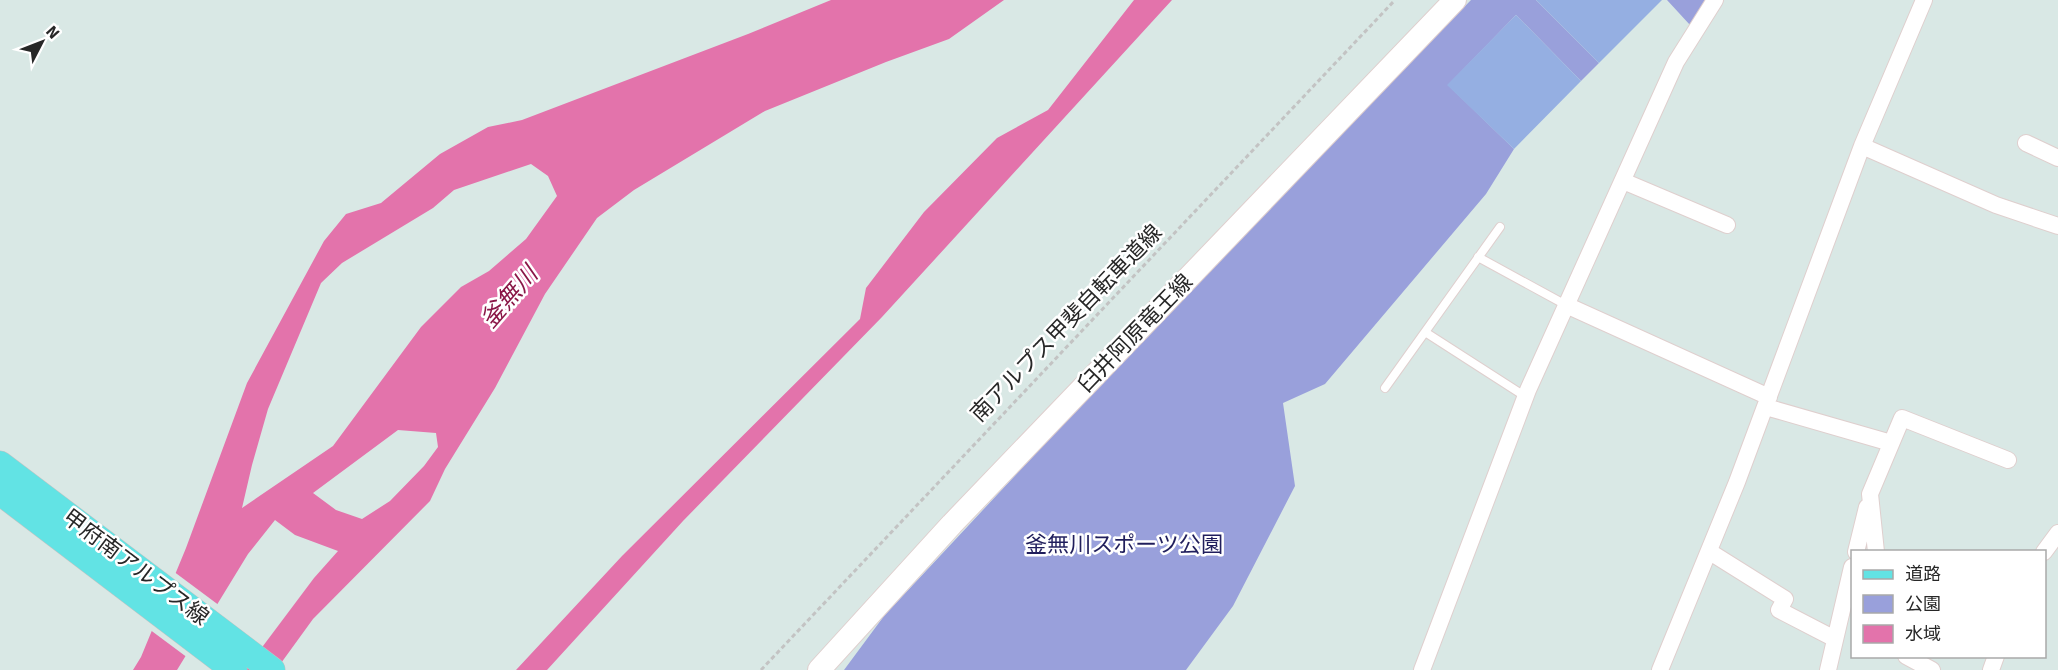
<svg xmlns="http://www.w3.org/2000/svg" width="2058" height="670" font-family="Signika,'Noto Sans JP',sans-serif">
<rect width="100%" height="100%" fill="#d9e8e5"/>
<path fill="#99a0db" d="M1471 0H1536L1599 63 1581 81 1516 15 1448 85 1514 149 1486 194 1325 384 1283 403 1295 486 1233 606 1186 670H844L884 616 1178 301Z
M1667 0H1706L1690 25Z"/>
<path fill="#95afe2" d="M1536 0H1662L1599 63Z
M1516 15 1581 81 1514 149 1447 85Z"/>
<path fill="#e373ab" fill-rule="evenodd" d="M831 0H1004L949 39 886 62 765 111 634 190 597 218 545 294 495 388 445 469 430 501 313 619 276 670H245L314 578 338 551 295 535 275 520 248 554 177 670H133L141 657 186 548 247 383 324 241 346 214 381 203 440 154 488 127 522 120 748 34ZM531 164 548 176 557 196 526 239 489 271 461 287 421 327 333 446 242 508 252 465 268 409 321 283 342 263 433 208 454 190ZM398 430 436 433 438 447 424 466 390 501 362 519 336 510 313 493Z
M1134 0H1172L882 317 683 521 547 670H516L622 556 860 319 866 288 924 212 997 138 1048 110Z"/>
<path fill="#d9e8e5" d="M173 571 220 606 188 658 149 629Z"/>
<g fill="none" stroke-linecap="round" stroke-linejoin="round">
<g stroke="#dfcfce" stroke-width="10">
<path id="lane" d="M1478 257 1566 305
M1425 332 1526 397
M1385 388 1500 227"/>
</g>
<g stroke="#dfcfce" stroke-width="18">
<path id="street" d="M2026 143 2058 158
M1862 146 1996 205 2058 226
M1623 181 1727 225
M1566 305 1769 397
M1766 407 1891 443
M1710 552 1785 599 1779 610 1835 639
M1856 552 1867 507
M1876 552 1870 494 1902 418 2008 460
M2044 552 2058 533
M1906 656 1932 670
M1422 670 1528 390 1676 62 1715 0
M1660 670 1737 482 1862 146 1924 0
M1828 670 1852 567
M1991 670 1996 656"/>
</g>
<g stroke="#dfcfce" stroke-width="24">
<path id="secondary" d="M819 670 952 524 1455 0"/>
</g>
<g stroke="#c3c3c3" stroke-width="27">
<path id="primary" d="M0 464 272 670
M0 492 234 670"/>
</g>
<path stroke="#c3c3c3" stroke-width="3" stroke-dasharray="4.5 3" stroke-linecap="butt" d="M761 670 1395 0"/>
<use href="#lane" stroke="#fff" stroke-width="8"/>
<use href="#street" stroke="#fff" stroke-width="16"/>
<use href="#secondary" stroke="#fff" stroke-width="22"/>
<use href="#primary" stroke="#62e3e4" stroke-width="26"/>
</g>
<g text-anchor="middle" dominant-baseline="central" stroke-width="5" stroke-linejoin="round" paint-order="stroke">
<g font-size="22" fill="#272727" stroke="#fff">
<text transform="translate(1066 323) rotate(-46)">南アルプス甲斐自転車道線</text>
<text transform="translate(1135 333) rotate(-46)">臼井阿原竜王線</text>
<text transform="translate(136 567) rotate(37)">甲府南アルプス線</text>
</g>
<g font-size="22" fill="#201e5c" stroke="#fff">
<text x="1124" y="544">釜無川スポーツ公園</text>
</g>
<g font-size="24" font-style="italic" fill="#8a1747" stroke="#fff">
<text transform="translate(509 297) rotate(-49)">釜無川</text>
</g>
</g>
<rect x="1851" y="550" width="195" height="108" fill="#ffffff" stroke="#a9a9a9" stroke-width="1.5"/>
<rect x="1863" y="570" width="30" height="9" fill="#62e3e4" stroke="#a9a9a9" stroke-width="1.5"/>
<text x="1905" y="580" font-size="18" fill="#272727">道路</text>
<rect x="1863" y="595" width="30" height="18" fill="#99a0db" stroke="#a9a9a9" stroke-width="1.5"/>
<text x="1905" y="610" font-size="18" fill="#272727">公園</text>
<rect x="1863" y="625" width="30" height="18" fill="#e373ab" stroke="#a9a9a9" stroke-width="1.5"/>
<text x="1905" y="640" font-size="18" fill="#272727">水域</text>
<g transform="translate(42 42) rotate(48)" stroke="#ffffff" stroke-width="4.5" paint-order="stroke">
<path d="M0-4.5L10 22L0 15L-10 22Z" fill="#272727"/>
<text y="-9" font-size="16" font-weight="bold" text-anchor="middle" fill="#272727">N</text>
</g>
</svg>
